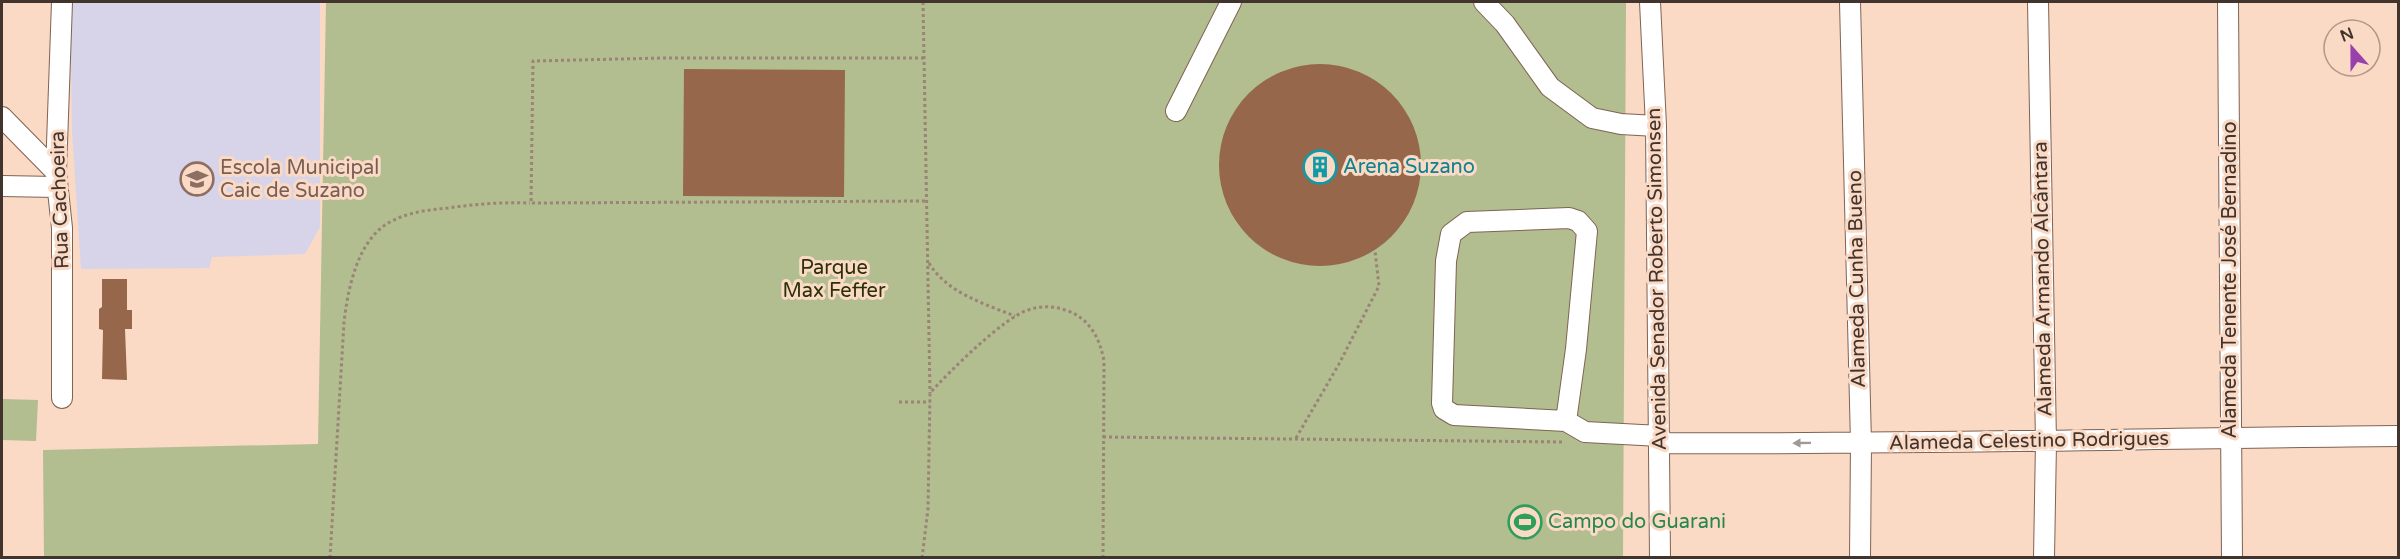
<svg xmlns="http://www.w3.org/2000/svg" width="2400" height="559" font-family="'Varela Round',sans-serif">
<rect width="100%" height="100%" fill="#fad9c5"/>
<path fill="#d7d3e9" d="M70 2H320V227L305 254 212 257 209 268 81 269 72 130Z"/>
<path fill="#b2bd90" d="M326 2H1626L1623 557H44L43 450 318 444Z
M2 399 38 400 36 441 2 440Z"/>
<path fill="#96674a" d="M1219 165a101 101 0 1 1 202 0a101 101 0 1 1-202 0Z
M684 69 845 70 844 197 683 196Z
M102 279H127V310H132V329H125L127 380 102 379 103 330 99 329V309L102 307Z"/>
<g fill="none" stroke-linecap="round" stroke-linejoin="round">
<g stroke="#806352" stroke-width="22">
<path id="minor" d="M1484 2 1505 24 1550 87 1592 118 1621 124 1656 126
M1650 2 1656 126 1660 558
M1850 2 1861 443 1860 558
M2038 2 2046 442 2044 558
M2228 2 2232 558
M1176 111 1231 2
M2 117 56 172
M2 186 56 187
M1569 218 1578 221 1587 231 1576 349 1566 421 1454 415 1444 409 1442 403 1446 261 1451 234 1467 222Z
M62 398V228L56 172 62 2
M1566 421 1585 432 1660 436
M1660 443C1906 445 2152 438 2398 436"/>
</g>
<path stroke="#9b8477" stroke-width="3" stroke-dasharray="3 3" stroke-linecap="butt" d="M923 2 930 393
M924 58H664L533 61 531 203 928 201
M929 263C946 292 984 304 1015 316
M899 402H930
M1103 437 1565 442
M1296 438 1339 364 1379 286 1375 251
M330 558 344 322C348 289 357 240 390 222 408 212 428 210 448 208 476 204 502 202 530 203
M922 558 928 509 930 393C949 372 1003 318 1028 310 1042 305 1055 306 1068 311 1090 319 1100 339 1104 361L1103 558"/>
<use href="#minor" stroke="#fff" stroke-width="20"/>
</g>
<defs><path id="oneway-solid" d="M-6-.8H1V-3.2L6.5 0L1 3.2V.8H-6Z" transform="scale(1.5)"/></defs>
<use fill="#a09a96" href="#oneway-solid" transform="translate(1802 443) rotate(179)"/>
<defs>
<g id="building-ring" transform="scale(1.725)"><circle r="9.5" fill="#fad9c5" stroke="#0f9aa8" stroke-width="1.5"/><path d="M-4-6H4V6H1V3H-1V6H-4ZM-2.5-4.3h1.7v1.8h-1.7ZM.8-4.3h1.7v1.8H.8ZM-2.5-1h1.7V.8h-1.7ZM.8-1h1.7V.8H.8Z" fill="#0f9aa8"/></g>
<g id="school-ring" transform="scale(1.725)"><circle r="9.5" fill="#fad9c5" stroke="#8d6e63" stroke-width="1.5"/><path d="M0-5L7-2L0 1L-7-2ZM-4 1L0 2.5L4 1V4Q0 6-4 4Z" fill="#8d6e63"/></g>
<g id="stadium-ring" transform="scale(1.725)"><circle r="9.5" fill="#fad9c5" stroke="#2e9e5b" stroke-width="1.5"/><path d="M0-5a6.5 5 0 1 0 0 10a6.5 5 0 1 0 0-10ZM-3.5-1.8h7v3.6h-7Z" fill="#2e9e5b"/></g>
</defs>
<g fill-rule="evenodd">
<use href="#building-ring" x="1320" y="167"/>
<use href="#school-ring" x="197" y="179"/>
<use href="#stadium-ring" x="1525" y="522"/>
</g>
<g text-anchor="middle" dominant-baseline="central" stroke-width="6" stroke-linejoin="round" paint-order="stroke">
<g font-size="20" fill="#0d838f" stroke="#fad9c5" text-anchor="start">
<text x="1343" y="167">Arena Suzano</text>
</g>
<g font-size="20" fill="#785e54" stroke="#fad9c5" text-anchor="start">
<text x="220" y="168">Escola Municipal<tspan x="220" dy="23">Caic de Suzano</tspan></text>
</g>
<g font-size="20" fill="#42342d" stroke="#fad9c5">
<text transform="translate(60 200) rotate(-92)">Rua Cachoeira</text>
<text transform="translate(1657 279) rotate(-91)">Avenida Senador Roberto Simonsen</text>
<text transform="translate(1857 279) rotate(-91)">Alameda Cunha Bueno</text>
<text transform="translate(2043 279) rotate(-91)">Alameda Armando Alcântara</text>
<text transform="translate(2230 280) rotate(-90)">Alameda Tenente José Bernadino</text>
<text transform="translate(2029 441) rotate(-1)">Alameda Celestino Rodrigues</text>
</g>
<g font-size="20" fill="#2a3106" stroke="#fad9c5">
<text x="834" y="268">Parque<tspan x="834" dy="23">Max Feffer</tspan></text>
</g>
<g font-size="20" fill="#27864d" stroke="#fad9c5" text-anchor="start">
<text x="1548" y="522">Campo do Guarani</text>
</g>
</g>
<rect width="2400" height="559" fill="none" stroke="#42342d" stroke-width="6"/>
<g transform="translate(2352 48) rotate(339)"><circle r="28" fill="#fad9c5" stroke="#b09788" stroke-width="1.5"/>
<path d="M0-4.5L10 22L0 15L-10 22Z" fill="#9840ac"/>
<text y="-9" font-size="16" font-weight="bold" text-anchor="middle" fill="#42342d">N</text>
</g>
</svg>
